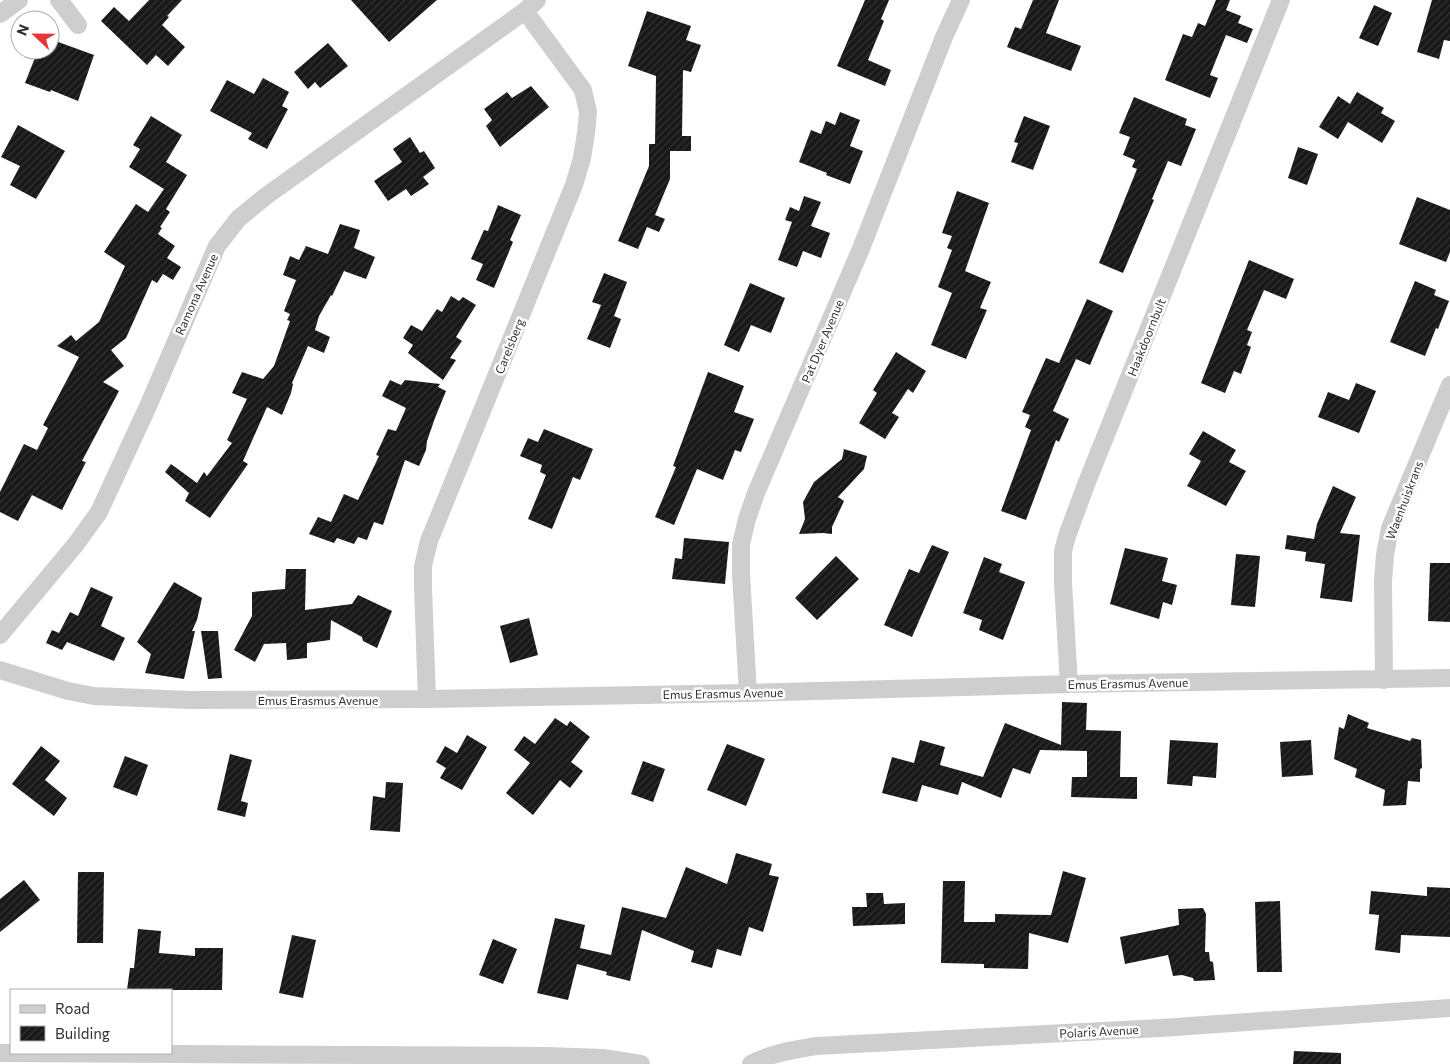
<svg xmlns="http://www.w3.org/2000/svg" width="1450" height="1064" font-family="Commissioner,sans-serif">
<defs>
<pattern id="building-hatch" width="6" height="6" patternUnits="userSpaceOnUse" patternTransform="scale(1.25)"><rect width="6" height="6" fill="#181818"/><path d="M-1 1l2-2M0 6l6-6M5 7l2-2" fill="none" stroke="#313131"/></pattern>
</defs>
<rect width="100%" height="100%" fill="#fff"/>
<path fill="url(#building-hatch)" d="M149 0H182L167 16 169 17 162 25 185 47 168 66 156 55 147 65 101 21 114 7 129 21Z
M351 0H437L389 42Z
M865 0H889L881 19 884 21 868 60 891 70 885 86 837 66Z
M1033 0H1059L1046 33 1081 46 1071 71 1007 47 1015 27 1021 29Z
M1216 0H1230L1226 10 1241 16 1238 23 1253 29 1247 43 1226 35 1210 75 1218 78 1210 98 1165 80 1183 34 1192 37 1198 23 1205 26Z
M1432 0H1450V41L1444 40 1439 59 1417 52Z
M1374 5 1392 13 1378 46 1359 38Z
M647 11 691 26 686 40 701 45 691 72 683 70 682 136H691V151H670V179L655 215 665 219 659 232 647 227 638 249 618 241 649 166V144H655L656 76 628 66Z
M50 39 94 55 78 101 51 90 50 92 25 83 38 50H50Z
M328 43 348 66 320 88 315 82 308 89 294 72Z
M263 78 289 92 282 106 288 109 267 149 248 139 252 133 210 111 227 80 254 94Z
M531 86 549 107 500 147 486 126 492 120 484 109 507 92 512 98Z
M1357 92 1384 108 1381 113 1395 121 1382 143 1348 122 1338 139 1319 127 1338 96 1350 104Z
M1134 97 1187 119 1185 125 1196 129 1181 166 1168 161 1152 199 1154 200 1123 273 1099 263 1137 169 1132 167 1135 160 1123 155 1130 137 1119 133Z
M840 112 860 120 850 146 863 151 850 184 826 175 827 173 799 162 811 130 821 134 826 121 835 125Z
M151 116 182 135 166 162 187 175 166 209 170 212 160 227 162 228 158 234 175 246 167 258 181 267 173 280 163 274 157 283 152 280 126 338 111 350 124 366 103 382 119 391 82 461 86 462 62 510 32 495 18 521 0 512V492L24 444 37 450 48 428 43 425 79 357 57 346 71 335 76 341 99 322 125 266 104 252 136 204 148 212 164 189 129 167 140 149 133 145Z
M1024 116 1050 126 1033 170 1011 162 1018 143 1014 142Z
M18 125 65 151 36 199 10 185 20 166 1 157Z
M410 137 420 153 424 151 435 168 423 177 429 184 411 196 406 189 388 201 374 181 402 162 393 149Z
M1298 147 1318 154 1307 185 1288 178Z
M957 191 989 203 965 271 991 282 980 308 987 310 966 359 931 345 952 293 938 287 952 250 947 248 952 236 942 233Z
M804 196 821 202 811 226 830 233 821 258 803 251 797 267 778 260 792 222 785 220 790 207 799 211Z
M1417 197 1450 210V252L1446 262 1399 244Z
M498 205 521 215 510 240 513 242 494 288 476 280 483 264 471 259 484 230 488 231Z
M340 224 360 230 354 248 375 257 366 279 344 271 332 296 331 295 319 316 315 330 330 337 324 353 308 346 292 383 293 384 291 393 282 415 267 407 243 461 248 464 210 518 185 501 189 493 165 472 171 464 197 483 204 472 207 476 232 443 227 440 247 399 232 393 242 372 263 379 274 366 290 321 287 320 290 314 284 311 296 280 283 275 290 256 299 260 306 246 328 254Z
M1249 260 1294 279 1286 299 1264 290 1247 330 1252 332 1247 345 1251 347 1241 374 1234 371 1225 393 1201 383Z
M604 273 627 282 614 316 621 319 610 348 587 339 601 305 592 302Z
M1415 281 1436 290 1434 295 1449 301 1438 329 1436 328 1425 356 1390 342Z
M750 283 785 298 771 333 751 325 739 352 724 345Z
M451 296 459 301 463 297 476 305 456 337 462 341 450 358 456 360 443 380 408 353 413 345 403 338 411 325 422 331 437 309 442 312Z
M1087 299 1113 311 1090 365 1076 359 1053 411 1069 419 1059 442 1056 440 1026 520 1001 511 1031 430 1025 427 1030 415 1022 412 1046 358 1059 363Z
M896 352 926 371 913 393 908 389 892 413 899 417 885 439 859 423 877 393 873 390Z
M708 372 744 386 734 412 754 419 741 452 735 450 723 480 697 469 674 525 655 517 676 467 673 466Z
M390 380 401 385 405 380 440 384 438 387 446 391 435 418 427 441 426 450 419 466 405 460 383 525 374 522 367 540 358 537 354 544 337 538 334 543 309 534 318 517 331 522 344 494 358 500 379 456 376 455 388 429 396 431 406 408 382 396Z
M1356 383 1376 391 1359 433 1318 417 1328 392 1349 400Z
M544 429 593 449 580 480 573 477 552 529 528 519 546 475 540 472 542 465 520 456 528 438 538 442Z
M1203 431 1236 450 1229 462 1246 471 1226 506 1187 486 1201 461 1189 454Z
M844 449 867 456 864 469 838 497 844 501 832 527V534L823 533 799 534 805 519 803 502 814 482 842 459Z
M1333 486 1356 497 1340 533 1360 535 1352 602 1320 598 1325 564 1305 561 1306 552 1285 549 1287 535 1314 539 1317 524Z
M684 538 729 542 725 584 672 579 675 558 682 559Z
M932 545 949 552 912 637 884 625 909 569 919 573Z
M1125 548 1168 558 1162 581 1177 585 1172 605 1163 602 1159 619 1110 604Z
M1236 554 1260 556 1255 607 1231 605Z
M836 556 859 579 817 620 795 598Z
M984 557 1002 564 999 572 1025 582 1003 640 979 630 982 620 963 613Z
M1430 563H1450V622L1428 621Z
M286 569H306L305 610 352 604 358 595 392 611 377 648 363 641 362 637 331 620 330 640 307 643V658L287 660 286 643 264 644 255 662 234 650 252 616V592L285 589Z
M174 582 202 598 197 620 192 631H195L184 679 145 673 151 654 137 642Z
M91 587 113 597 101 626 125 638 114 661 67 642 62 650 46 643 52 630 59 633 70 612 78 616Z
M529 618 538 655 510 663 500 626Z
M201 631H218L222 678 208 679Z
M1062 702 1087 703 1086 730 1121 731 1120 777H1137V799L1071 797 1072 777H1087V751L1040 750 1030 774 1013 768 1001 798 962 782 958 795 922 785 917 802 882 793 892 757 914 763 920 740 945 747 940 765 983 777 1005 723 1061 745Z
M1348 714 1369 723 1367 728 1410 741 1412 738 1421 740 1422 768 1420 769V782L1408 781 1406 805 1383 806 1385 790 1355 777 1357 769 1334 759 1339 727 1344 729Z
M555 718 567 726 570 721 590 737 571 762 583 771 570 788 560 780 533 815 506 793 530 763 514 750 524 736 535 744Z
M467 735 487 747 462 790 440 778 446 768 436 762 445 746 457 753Z
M1170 740 1218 743 1216 778 1193 776 1192 786 1167 784Z
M1311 740 1313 775 1282 777 1280 742Z
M727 744 765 759 746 806 707 790Z
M41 746 60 761 45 780 67 798 54 816 12 784Z
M230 754 252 760 241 801 248 803 245 817 217 810Z
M125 756 148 765 137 796 113 787Z
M643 761 665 769 653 802 631 794Z
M386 782 403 783 400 832 370 830 373 796 385 798Z
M736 853 772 864 769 875 779 877 763 932 749 927 741 956 717 949 712 968 691 962 694 951 642 930 630 981 606 975 607 972 577 964 568 1000 537 993 555 918 585 925 580 948 611 955 622 907 666 918 686 867 727 884Z
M1063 871 1086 878 1068 943 1029 933 1028 969 984 968V964L941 963 943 881H965L964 922H995V914L1051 915Z
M78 872H104L103 943H77Z
M24 880 40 900 0 932V899Z
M1427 887 1450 888V937L1401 935 1400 953 1375 950 1379 915 1369 914 1371 891 1427 896Z
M866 893H883L884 904 905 903V924L853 926 852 907H867Z
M1280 901 1282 972H1257L1255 902Z
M1203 908 1206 914 1205 952H1209L1210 961 1213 962 1215 980 1194 981 1193 978 1182 975 1173 976 1168 955 1125 964 1120 937 1179 925 1178 909Z
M138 929 161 931 159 953 195 956V948H223L222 990H127L130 968H134Z
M292 935 316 940 303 998 279 993Z
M493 939 517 949 503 984 479 975Z
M1294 1051 1341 1053V1064H1293Z"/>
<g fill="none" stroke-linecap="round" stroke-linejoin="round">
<path stroke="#cecece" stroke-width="18" d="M59 0 78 25
M0 14 19 0
M0 635 76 544 99 512 149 404 217 246 238 219 266 196 525 11 537 0
M0 670 68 691 94 696 190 700 427 699 748 693 1069 684 1450 678
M1384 680 1383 581 1385 555 1390 528 1450 385
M1069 684 1063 583V551L1067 536 1087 482 1281 0
M748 693 741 574V544L747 519 756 493 860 251 944 37 961 0
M427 699 423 587V566L429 541 574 185 582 158 586 133 588 112 583 90 525 11
M0 1053 546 1056 603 1058 641 1064
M751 1064C772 1053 793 1050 816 1046L1161 1028 1450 1008"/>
</g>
<g text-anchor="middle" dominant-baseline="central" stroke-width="5" stroke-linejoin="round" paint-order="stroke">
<g font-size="12" fill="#313131" stroke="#fff">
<text transform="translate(196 294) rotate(-66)">Ramona Avenue</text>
<text transform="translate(1146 337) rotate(-68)">Haakdoornbult</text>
<text transform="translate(822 341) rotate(-67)">Pat Dyer Avenue</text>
<text transform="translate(509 346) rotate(-68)">Carelsberg</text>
<text transform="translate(1404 500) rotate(-69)">Waenhuiskrans</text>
<text transform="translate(1128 683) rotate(-1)">Emus Erasmus Avenue</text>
<text transform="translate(723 693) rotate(-1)">Emus Erasmus Avenue</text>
<text x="318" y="700">Emus Erasmus Avenue</text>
<text transform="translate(1099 1031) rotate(-3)">Polaris Avenue</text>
</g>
</g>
<rect x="10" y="989" width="162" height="65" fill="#ffffff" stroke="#adadad"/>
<rect x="20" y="1005" width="25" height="8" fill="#cecece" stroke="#adadad"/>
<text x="55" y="1014" font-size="15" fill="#313131">Road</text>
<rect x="20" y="1026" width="25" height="15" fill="url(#building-hatch)" stroke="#adadad"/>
<text x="55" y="1039" font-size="15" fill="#313131">Building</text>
<g transform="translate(35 35) rotate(292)"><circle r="24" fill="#ffffff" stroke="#adadad"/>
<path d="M0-4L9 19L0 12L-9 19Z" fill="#e83438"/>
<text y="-8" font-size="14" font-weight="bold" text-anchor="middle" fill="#313131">N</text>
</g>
</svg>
